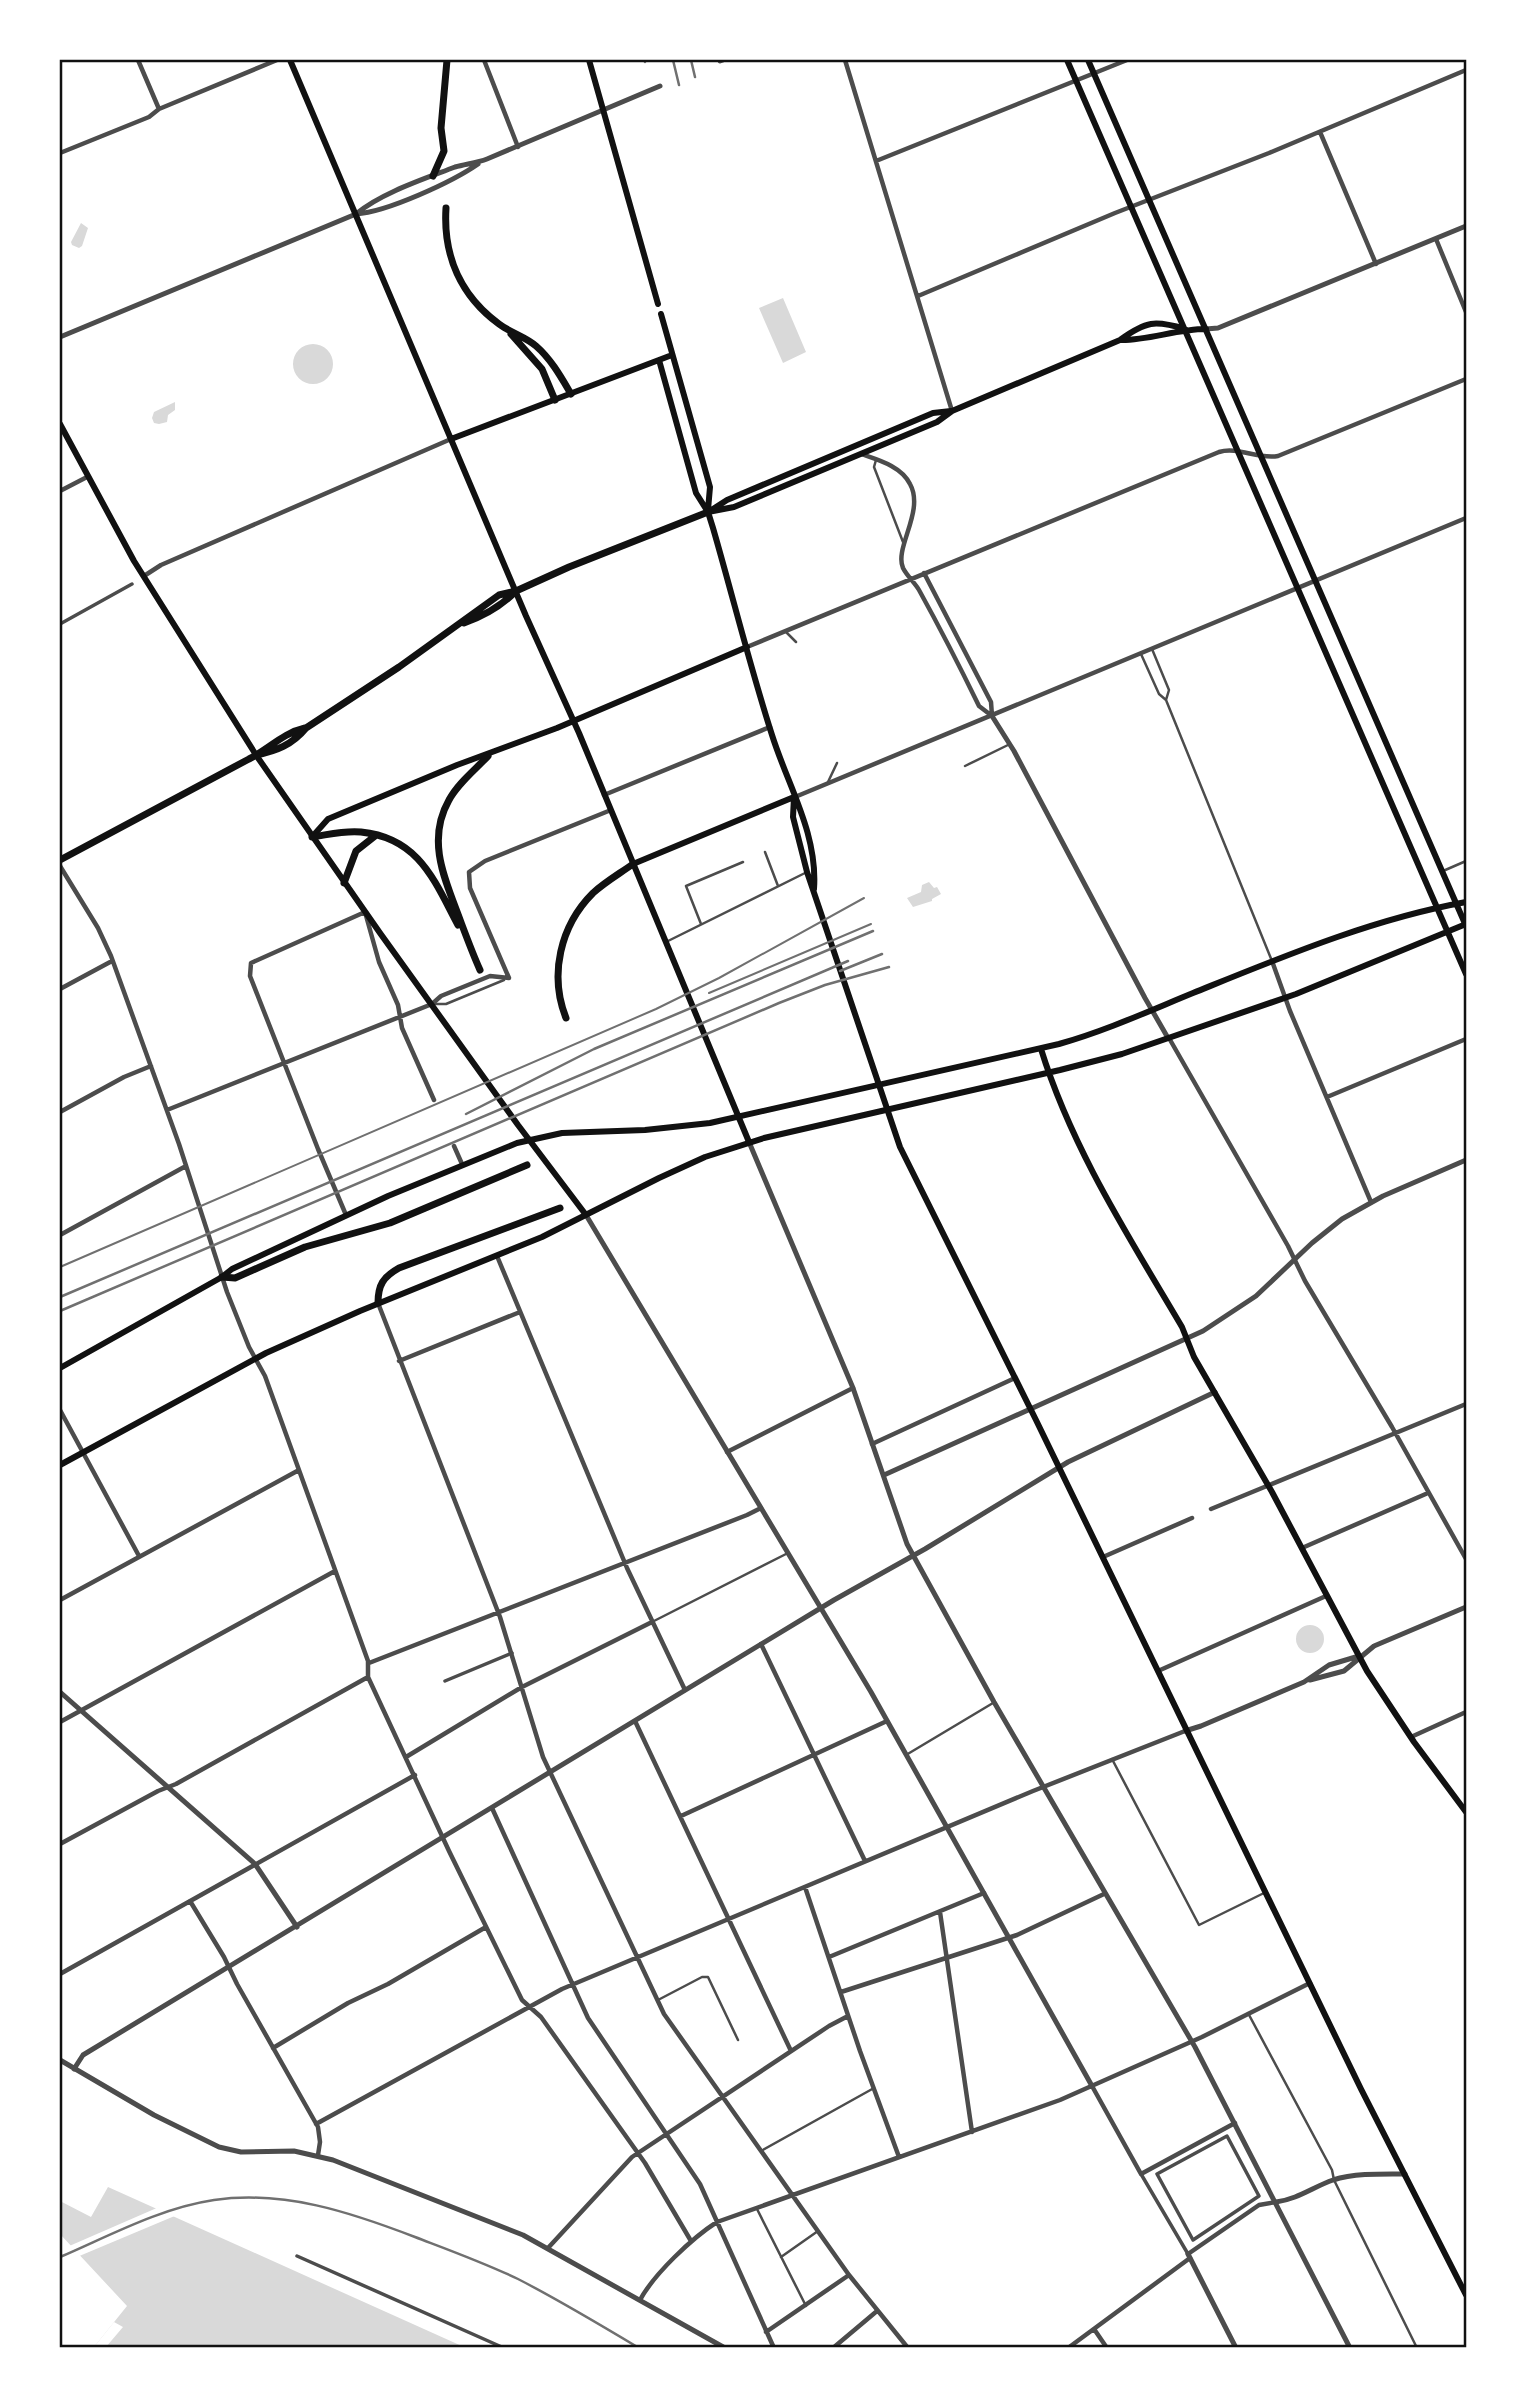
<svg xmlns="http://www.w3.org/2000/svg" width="1526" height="2407" font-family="Inter,sans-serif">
<rect width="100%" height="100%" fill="#fff"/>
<path fill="#d9d9d9" d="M81 223 88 228 82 246 79 248 72 245 71 242Z
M783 298 806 352 783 363 759 308Z
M293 364a20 20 0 1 1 40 0a20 20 0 1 1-40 0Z
M175 402V410L168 415 167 422 159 424 154 423 152 418 154 412Z
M929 882 934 888 937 887 941 894 932 899V901L913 907 907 898 921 892 922 885Z
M1296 1639a14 14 0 1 1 28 0a14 14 0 1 1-28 0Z
M108 2187 464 2347H94L127 2306 60 2234V2201L91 2217Z"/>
<path fill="#fff" d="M159 2207 177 2215 77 2257 67 2247Z
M114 2322 123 2327 106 2347H94Z"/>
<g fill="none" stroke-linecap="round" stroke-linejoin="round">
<path stroke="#4c4c4c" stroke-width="2.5" d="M876 460 874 467 903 542
M786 632 796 642
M1152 649 1169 690 1166 700
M1141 654 1159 694 1166 700 1272 961
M965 766 1010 744
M828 782 837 763
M765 852 778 886
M1443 871 1466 861
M701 924 686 886 743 862
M666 942 807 872
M435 1004H446L504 980
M652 1622 786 1554
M906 1755 993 1703
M1112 1759 1199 1925 1264 1893
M658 2000 702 1977H708L738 2040
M1248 2013 1332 2170 1334 2180 1417 2348
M761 2151 874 2088
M757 2209 806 2306
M781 2257 818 2231"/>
<path stroke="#4c4c4c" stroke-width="3.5" d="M60 624 132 584
M445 1681 512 1653
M1227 2136 1259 2196 1193 2240 1157 2174Z
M1141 2174 1188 2254
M297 2256 504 2348"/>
<path stroke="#4c4c4c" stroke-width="4.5" d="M138 60 159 109
M484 60 518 147
M845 60 952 411
M1320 132 1376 264
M60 153 149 117 159 109 277 60
M876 161 1127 60
M1436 239 1466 312
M918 296 1115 213 1269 153 1466 70
M861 454C878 460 901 466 910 484 925 511 894 548 903 568 907 576 915 583 919 590 940 628 960 667 979 706L992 716
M60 491 87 477
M924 573 991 702 992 716
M144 576 161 565 451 439
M747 647 1219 452C1238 446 1258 460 1278 456L1466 379
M604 795 770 727
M795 797 1466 518
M60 866 98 928 111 956 179 1144 227 1292 249 1347 265 1376 368 1661V1677L449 1851 522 2000 541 2017 645 2163 691 2241
M1272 961 1290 1011 1371 1202
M60 989 112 961
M1169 1038 1288 1246 1305 1281 1392 1427 1466 1559
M1327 1097 1466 1039
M167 1110 432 1004 441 996 490 976 509 978 470 888 469 872 485 861 611 810
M60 1112 124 1077 151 1066
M454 1146 462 1164
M346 1215 318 1149 250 976 251 963 365 912 379 962 398 1005 402 1028 434 1100
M60 1235 186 1166
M497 1256 627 1568 685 1690
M378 1303 500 1617 543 1757 664 2014 849 2275 908 2348
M399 1361 520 1312
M60 1410 139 1556
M872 1444 1015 1378
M727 1452 853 1388
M1211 1509 1466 1404
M1302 1548 1428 1493
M1103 1557 1192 1518
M60 1600 299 1470
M761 1644 865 1861
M369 1663 747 1515 761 1508
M1158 1671 1326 1596
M635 1721 791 2051
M60 1722 335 1571
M1411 1737 1466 1712
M406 1757 522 1687 652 1622
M492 1808 588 2018 700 2184 774 2348
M681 1816 887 1721
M60 1844 158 1791 176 1784 368 1677
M805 1887 860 2051 899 2157
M190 1901 224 1957 237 1984 318 2127 320 2142 318 2155
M940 1912 972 2132
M829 1957 984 1893
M60 1974 415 1775
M841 1992 1017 1935 1104 1894
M273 2048 348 2003 388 1984 486 1927
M1092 2086 1141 2174 1235 2123
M316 2124 562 1989 1033 1791 1185 1731
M548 2248 632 2157 829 2026 848 2016
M1188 2254 1259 2205 1276 2202
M640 2300C654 2274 692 2238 717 2222L1060 2100 1202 2037 1310 1983
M1094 2329 1107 2348
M766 2332 849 2275
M833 2348 877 2311
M1068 2348 1190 2258"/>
<path stroke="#4c4c4c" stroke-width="5" d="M720 61 723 60
M356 214C387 212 452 182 478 164
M1206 329 1218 328 1466 226
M60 337 356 214C381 193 424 179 455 167 465 164 477 163 487 159L660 86
M992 716 1014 751 1145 998 1168 1038
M749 1142 853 1388 907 1544 994 1702 1195 2047 1350 2348
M586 1215 871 1692 1092 2086
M884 1475 1203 1331 1256 1296 1312 1243 1342 1219 1383 1196 1466 1160
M1310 1680 1344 1671 1374 1646 1466 1607
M60 1692 255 1864 297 1927
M1185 1731 1201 1726 1304 1682 1329 1665 1359 1656
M60 2060 154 2115 219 2147 241 2152 294 2151 333 2160 523 2235 725 2348
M74 2069 83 2055 834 1600 925 1549 1068 1462 1215 1392
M1276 2202C1298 2199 1313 2187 1333 2180 1355 2173 1383 2174 1405 2174
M1188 2254 1236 2348"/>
<path stroke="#111" stroke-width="6" d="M290 60 526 616 579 733 749 1142
M589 60 658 304
M1067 60 1466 974
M1088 60 1466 926
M661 314 710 487 708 510
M1122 340C1150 340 1177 329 1206 329
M659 360 696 493 708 512 713 528C733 597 750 667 772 735 788 786 818 834 814 889
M60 424 134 561 256 755 380 933 518 1125 586 1215
M451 439 672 355
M713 509 727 500 933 413 951 411
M708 512 734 507 937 422 952 411 1120 340C1146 321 1155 320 1185 329
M794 797 793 817 807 872 900 1147 1036 1420 1361 2089 1466 2295
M312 837 328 819 457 765 557 728 747 647
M633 864 794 797
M1041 1049C1072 1149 1129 1237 1182 1327L1194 1357 1272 1492 1367 1671 1414 1742 1466 1812
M60 1368 222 1277 232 1269 388 1196 517 1143 562 1133 645 1130 710 1123 1059 1044C1105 1031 1149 1011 1193 993 1282 957 1372 919 1466 902
M60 1465 266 1353 360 1311 542 1237 659 1178 705 1157 764 1138 1060 1070 1122 1054 1296 994 1466 924"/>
<path stroke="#111" stroke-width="7" d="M464 623C484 616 500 607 515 592
M256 755C276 751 292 745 306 728L399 667 499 595 516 591 569 567 708 512
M60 860C123 826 186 792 249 759 269 749 283 733 305 728"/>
<path stroke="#111" stroke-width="7" d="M433 176 444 151 441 128 447 60
M446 208C443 256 461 296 499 324 511 333 526 337 536 346 551 359 561 377 571 394
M511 334 542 369 555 400
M312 837C327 835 345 830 361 832 419 838 434 880 458 925
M344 883 356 851 375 836
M480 970C471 950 464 930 456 909 442 873 428 837 449 800 458 783 475 770 488 756
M566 1018C549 975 560 926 593 893 605 882 619 874 633 864
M222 1277 235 1278 305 1247 390 1223 527 1165
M378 1303C378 1285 383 1277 399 1268L560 1208"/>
<path stroke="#707070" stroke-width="2" d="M709 993 871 924
M60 1267 656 1009 719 978 864 898"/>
<path stroke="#707070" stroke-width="2.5" d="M644 60 645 62
M673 60 679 85
M691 60 695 77
M840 971 882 954
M466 1114 594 1049 873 931
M60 1297 848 961
M60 1311 779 1003 825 985 889 967
M60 2257C109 2236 160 2208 214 2200 284 2190 350 2212 415 2237 449 2250 485 2263 518 2279 559 2300 599 2324 639 2348"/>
</g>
<rect width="1526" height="2407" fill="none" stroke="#ffffff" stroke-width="122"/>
<rect x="61" y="61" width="1404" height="2285" fill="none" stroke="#111" stroke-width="2.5"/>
</svg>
